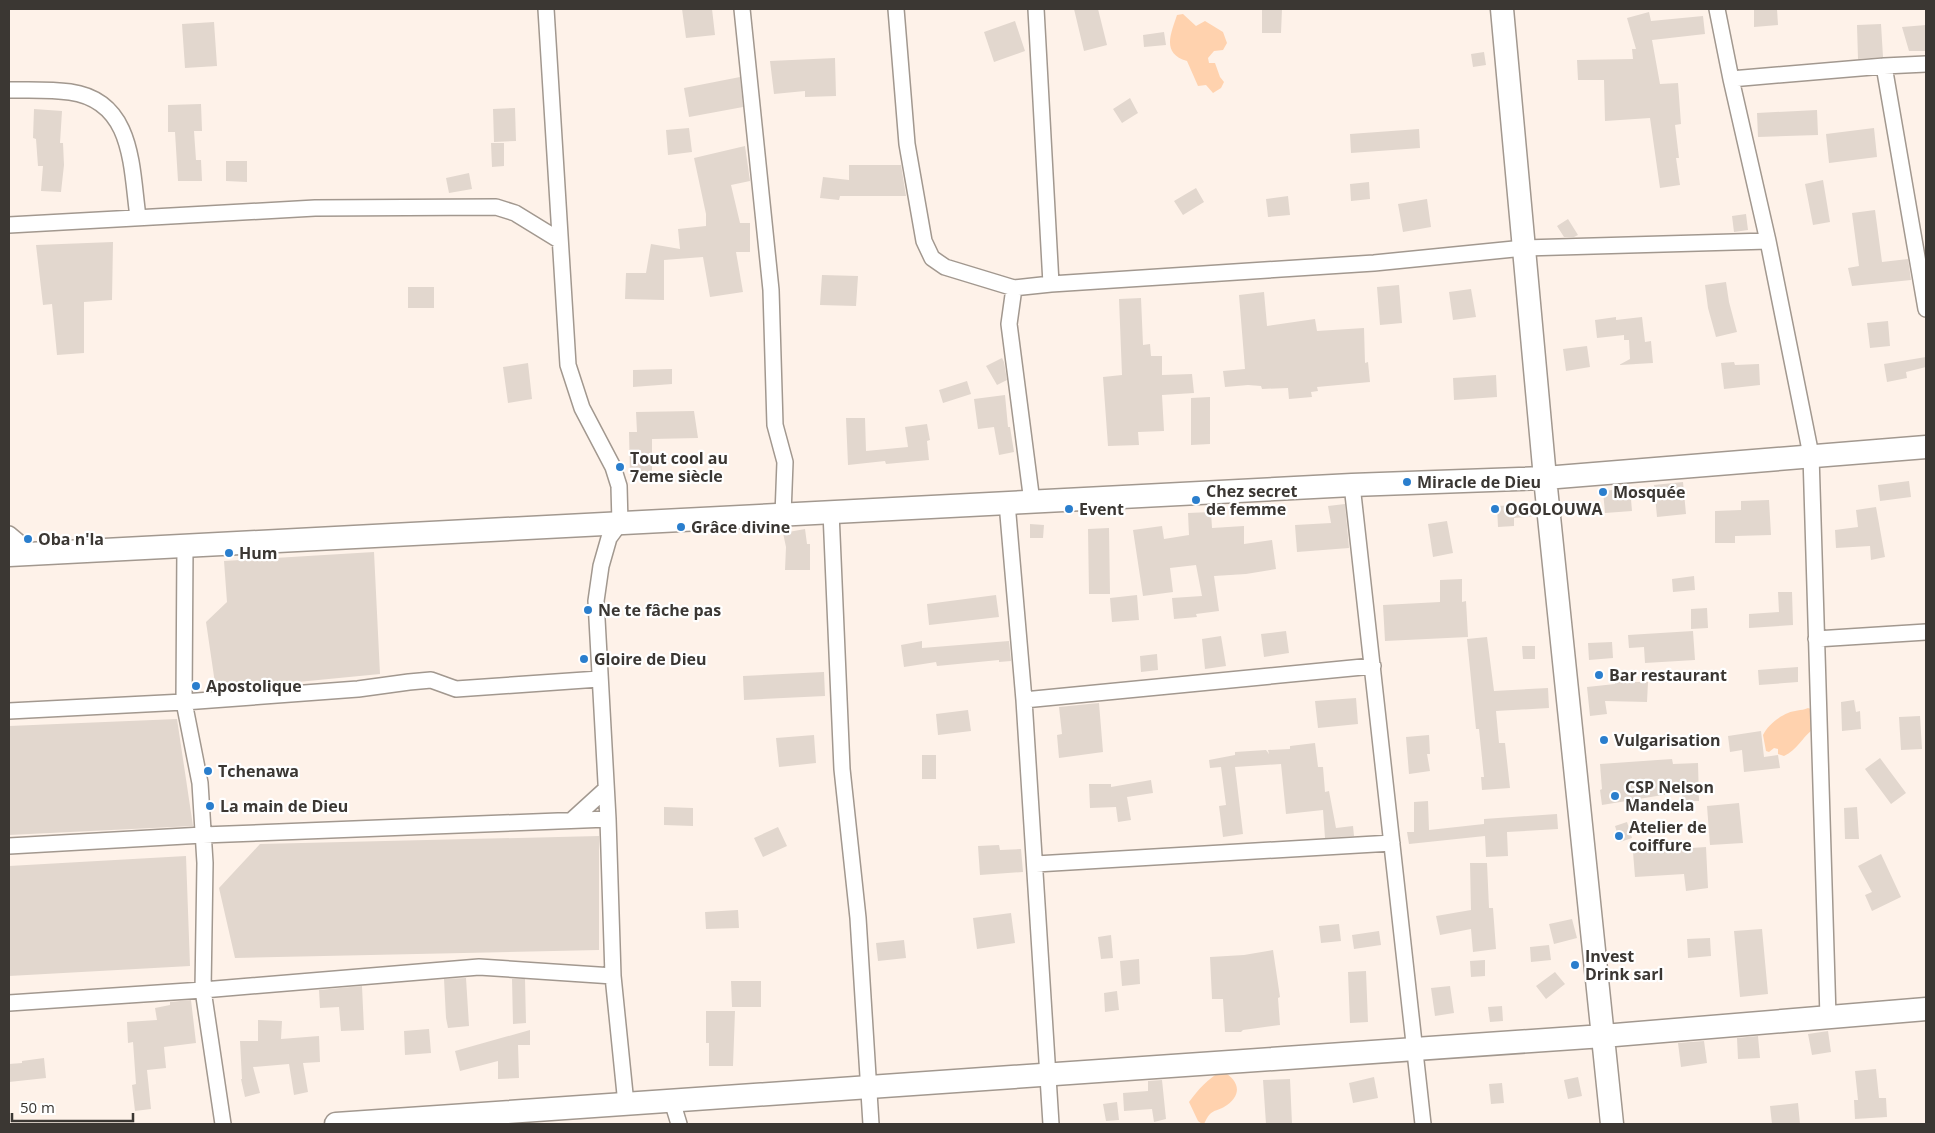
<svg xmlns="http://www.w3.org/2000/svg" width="1935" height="1133" font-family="'Open Sans',sans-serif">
<rect width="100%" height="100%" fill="#fef2e9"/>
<path fill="#ffd2ae" d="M1183 14 1196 26 1205 21 1223 32 1227 43 1223 50 1214 51 1208 58 1209 63H1215L1220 77 1224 82 1221 88 1213 93 1206 85 1198 86 1187 61C1161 53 1171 34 1177 15Z
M1808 708 1814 710 1812 730C1802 738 1797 750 1784 756L1778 754V749L1774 748 1769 752 1766 751 1763 735C1767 726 1778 717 1788 713 1794 710 1801 711 1808 708Z
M1222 1071C1240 1080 1243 1096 1224 1107 1219 1110 1214 1110 1210 1114 1207 1117 1206 1120 1204 1124H1202L1198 1121 1189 1102C1199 1089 1207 1079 1222 1071Z"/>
<path fill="#e2d7ce" d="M682 9H712L715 35 686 38Z
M1074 9H1098L1107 45 1084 51Z
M1262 9H1282L1281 33H1262Z
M1754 9H1777L1778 25 1754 27Z
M1649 12 1651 21 1703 16 1705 34 1652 40 1660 84 1678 83 1681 124 1675 125 1679 158H1676L1680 185 1660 188 1650 118 1605 121 1604 80H1578L1577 60 1633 59 1632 49H1636L1627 18Z
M1015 21 1025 51 994 62 984 32Z
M214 22 217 66 185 68 182 24Z
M1881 24 1883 57 1858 59 1857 25Z
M1926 25V51H1909L1902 27Z
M1164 32 1166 45 1144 47 1143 35Z
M1484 52 1486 65 1473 67 1471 54Z
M835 58 836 96 805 97V91L774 94 770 61Z
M740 77 743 107 689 117 684 88Z
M1130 98 1138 113 1122 123 1113 109Z
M201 104 202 131H194L196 160H201L202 181H178L175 132H168V105Z
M515 108 516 141 494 142 493 109Z
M34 109 62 111 60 143H63L64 165 61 192 41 191 43 166H38L36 139 33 138Z
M1817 110 1818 135 1758 137 1757 113Z
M689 128 692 152 668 155 666 130Z
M1874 128 1877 157 1829 163 1826 134Z
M1419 129 1420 148 1351 153 1350 134Z
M491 143H504V166L492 167Z
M745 146 750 181 731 185 740 223H750V252H736L743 292 710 297 703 257 664 260V300L625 299 626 273H646L651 244 680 249 678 229 706 226V214L694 158Z
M226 161H247V182L226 181Z
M849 165H901L906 196H840L839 200 820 198 823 177 849 180Z
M469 173 472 189 449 193 446 178Z
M1823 180 1830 222 1813 225 1805 184Z
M1369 182 1370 199 1351 201 1350 184Z
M1196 188 1204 202 1183 215 1174 201Z
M1288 196 1290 215 1268 217 1266 199Z
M1427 199 1431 227 1403 232 1398 204Z
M1875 210 1882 262 1908 259 1911 280 1852 286 1848 268 1859 266 1852 213Z
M1746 214 1748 230 1734 232 1732 216Z
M1568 219 1578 235 1574 237H1564L1557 226Z
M113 242 112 300 84 302V353L57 355 52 304 43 305 36 245Z
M822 275 858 276 856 306 820 305Z
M1726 282 1729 302 1737 332 1716 337 1708 308 1705 285Z
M1399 285 1402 323 1380 325 1377 287Z
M408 287H434V308H408Z
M1471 289 1476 317 1453 320 1449 292Z
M1264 292 1267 326 1315 319 1317 331 1364 328 1365 363 1368 362 1370 382 1317 387 1318 391 1311 392 1312 397 1289 399 1288 388 1262 389 1261 386 1248 385 1225 387 1223 371 1245 369 1239 295Z
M1141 298 1143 345 1150 344 1151 356H1162V375L1192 374 1194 393 1162 395 1164 431 1138 432 1139 445 1108 446 1103 377 1122 375 1119 299Z
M1616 317V320L1642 317 1645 342 1651 341 1653 363 1619 365 1630 359 1629 340H1624V335L1597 338 1595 320Z
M1888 321 1890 346 1870 348 1867 323Z
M1587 346 1590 367 1566 371 1563 349Z
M1926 357V367L1906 372 1907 378 1887 382 1884 364Z
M1002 358 1004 362 1007 380 997 385 986 366Z
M1734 362 1735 365 1759 364 1760 385 1724 389 1721 363Z
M528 363 532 399 508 403 503 367Z
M672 369V384L633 387V370Z
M1496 375 1497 397 1454 400 1453 378Z
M967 381 971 394 943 403 939 390Z
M1005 395 1008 427H1010L1014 452 999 455 994 427 978 429 974 399Z
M1210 397V444L1191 445V398Z
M694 411 698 438 652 439V474L630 475 629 432H637L636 412Z
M846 418H865L866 451 908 447 905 427 927 424 930 440 927 441 929 460 886 464 885 461 848 465Z
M1909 481 1911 497 1880 501 1878 485Z
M1683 482 1686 514 1657 517 1654 485Z
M1630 488 1632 511 1605 513 1603 491Z
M1769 500 1771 535 1735 536V543H1715V511L1741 510V501Z
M1345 504 1349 548 1297 552 1295 525 1331 523 1328 506Z
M1535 504 1536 516 1514 518V526L1498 527 1497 506Z
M1876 507 1885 557 1871 560 1870 546 1836 548 1835 530 1858 527 1856 510Z
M1211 512 1212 528 1244 526V544L1272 540 1276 569 1246 574 1214 576 1219 611 1196 614 1197 617 1174 619 1172 598 1202 596 1196 565 1170 568 1173 592 1143 596 1133 530 1162 526 1164 539 1189 535 1188 513Z
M1447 521 1453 553 1433 557 1428 524Z
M1030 524 1044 525 1043 538H1030Z
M1109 528 1110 594H1089L1088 529Z
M805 529 807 544H810V570H785L786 547 783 533Z
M374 552 380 674 216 690 206 622 227 602 224 561Z
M1694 576 1695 590 1673 592 1672 579Z
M1462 579V602L1466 601 1468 637 1385 641 1383 605 1440 602V580Z
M1778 592H1792L1793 625 1749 628V614L1779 612Z
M996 595 999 617 929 625 927 604Z
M1137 595 1139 620 1112 622 1110 598Z
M1707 608 1708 628 1691 629V609Z
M1286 631 1289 653 1264 657 1261 634Z
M1693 631 1695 660 1645 663 1644 647 1629 648 1628 635Z
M1221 636 1226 666 1205 669 1202 639Z
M1487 637 1494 691 1548 688 1549 708 1496 711 1499 743H1505L1510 788 1482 790 1481 777H1484L1479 729H1476L1467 639Z
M922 641V648L1009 641 1011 661 999 662V660L937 666 936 662 904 667 901 645Z
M1612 642 1613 658 1589 660 1588 643Z
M1522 646H1535V659H1523Z
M1157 654 1158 670 1141 672 1140 656Z
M1798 667V682L1759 685 1758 670Z
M824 672 825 696 744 700 743 676Z
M1615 682H1648L1647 702 1605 701 1607 714 1590 716 1587 687 1615 684Z
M1356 698 1358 724 1318 728 1315 701Z
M1854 700 1856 712 1860 711 1861 729 1842 731 1841 702Z
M1099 703 1103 752 1059 758 1057 735 1062 734 1059 707Z
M968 710 971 731 938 735 936 714Z
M1920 716 1922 749 1901 750 1899 717Z
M177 719 193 826 9 835V726Z
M1761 731 1764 757 1778 755 1780 768 1744 772 1742 750 1730 752 1728 736Z
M814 735 816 763 779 767 776 738Z
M1429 735 1430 754H1427L1430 771 1409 774 1406 737Z
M1315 743 1318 767H1323L1325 792 1329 791 1336 828 1353 826 1354 836 1325 838 1323 810 1286 814 1281 764 1235 767 1243 834 1223 837 1219 806 1226 805 1221 767 1210 768 1209 760 1235 755V752L1266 750 1269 754 1268 750 1290 749V746Z
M922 755H936V779H922Z
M1880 758 1906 793 1891 804 1865 769Z
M1672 759 1673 764 1698 763 1699 801H1684L1681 792 1602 805 1600 790 1602 789 1600 764Z
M1151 780 1153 793 1127 797 1131 820 1118 822 1116 807 1090 808 1089 784H1111V787Z
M1428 801 1429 830 1484 824V819L1557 814 1558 829 1507 832 1508 856 1486 857 1485 836 1409 844 1407 832H1414V802Z
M1739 803 1743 843 1710 845 1707 806Z
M664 807 693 808V826L664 825Z
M1857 807 1859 839H1845L1844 808Z
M1627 822 1632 838 1620 842 1615 826Z
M778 827 787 846 763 857 754 838Z
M599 836V950L235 958 219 888 260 844Z
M999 845 1000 850 1021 849 1023 872 980 875 978 846Z
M1706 847 1708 888 1686 891 1684 874 1635 877 1633 852Z
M1881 854 1901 897 1872 911 1865 895 1872 892 1858 866Z
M186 856 190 966 9 976V866Z
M1470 863H1487L1489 908H1493L1496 949 1473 952 1471 929 1440 935 1436 916 1471 910Z
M738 910 739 928 706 929 705 912Z
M1011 913 1015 943 977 949 973 918Z
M1572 919 1577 938 1554 944 1549 924Z
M1339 924 1341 941 1321 943 1319 926Z
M1762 929 1768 994 1740 997 1734 931Z
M1379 931 1381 945 1354 949 1352 935Z
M1111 935 1113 958 1101 959 1098 937Z
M1710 938 1711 956 1688 958 1687 939Z
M904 940 906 958 878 961 876 943Z
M1549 945 1551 960 1531 962 1530 947Z
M1273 950 1280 997 1278 998 1280 1025 1243 1030 1241 1032H1225L1223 999H1212L1210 957 1244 955Z
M1139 959 1140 984 1122 986 1120 961Z
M1485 960V976L1471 977 1470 961Z
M1366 971 1368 1022 1350 1023 1348 972Z
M1555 972 1565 984 1546 999 1536 986Z
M466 978 469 1026 448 1028 446 1018 444 979Z
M512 979H525L526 1023 513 1024Z
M731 981H761V1007H732Z
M362 986 364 1030 341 1031 339 1007 320 1008 319 990Z
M1450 986 1454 1013 1435 1016 1431 988Z
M1117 991 1119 1010 1105 1012 1104 993Z
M191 1000 196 1043 164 1047 166 1068 147 1070 151 1109 135 1111 132 1085 136 1084 133 1042 128 1043 127 1022 157 1020 155 1008 170 1005V1002Z
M1502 1006 1503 1021 1490 1022 1488 1007Z
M706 1011H735L733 1066H709V1043H706Z
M258 1020 282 1021 281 1039 319 1036 320 1062 303 1063 308 1092 294 1095 289 1064 253 1067 260 1093 245 1097 241 1079H242L240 1041H258Z
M429 1029 431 1053 405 1055 404 1031Z
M530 1030V1045H518L519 1078 498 1079V1061L460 1071 455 1051Z
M1828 1031 1831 1052 1812 1055 1808 1034Z
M1758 1036 1760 1058 1738 1059 1737 1038Z
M1704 1041 1707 1063 1681 1067 1678 1043Z
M44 1058 46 1078 9 1082V1064L22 1063V1061Z
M1876 1069 1879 1098H1886L1887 1117 1855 1119 1854 1100H1858L1855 1071Z
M1374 1077 1378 1098 1353 1103 1349 1083Z
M1578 1077 1582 1096 1568 1099 1564 1080Z
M1290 1079 1292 1124H1266L1263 1080Z
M1162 1080 1166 1119 1154 1122 1152 1109 1124 1111 1123 1093 1148 1091V1081Z
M1502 1083 1504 1103 1491 1104 1489 1084Z
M1117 1102 1119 1120 1106 1121 1103 1104Z
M1798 1103 1800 1124H1772L1770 1106Z"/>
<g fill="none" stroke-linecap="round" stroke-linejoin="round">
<g stroke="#a2988f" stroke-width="18">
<path id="street" d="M546 9 568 365 582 408 613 467 619 486 620 523 609 538 601 566 596 601 608 819 613 976 626 1104
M742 9 771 290 775 425 785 462 783 515
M896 9 907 144 924 241 932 258 945 267 1014 288 1051 284 1374 263 1524 248 1768 241
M1036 9 1051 284
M1717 9 1731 79 1768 241 1811 455 1828 1017
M1884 66 1926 309
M1731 79 1884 66 1926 64
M9 90C29 90 50 89 70 92 134 101 131 167 138 217
M9 225 315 208 496 207 515 213 559 240
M1014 288 1009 324 1032 502
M1352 485 1423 1124
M1007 503 1024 700 1051 1124
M831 512 842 769 858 918 871 1124
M9 534 33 554
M185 546 184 702 200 783 205 863 203 990 223 1124
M1816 639 1926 632
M1024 700 1373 666
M9 711 184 702 358 689 409 682 431 680 456 689 599 679
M572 820 606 789
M9 846 203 835 608 819
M1036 864 1392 843
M9 1003 203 990 479 967 613 976
M672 1101 679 1124"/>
</g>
<g stroke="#a2988f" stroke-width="25">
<path id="secondary" d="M1502 9 1545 478 1612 1124
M9 555 1352 485 1545 478 1926 447
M336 1124 1603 1036 1926 1009"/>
</g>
<use href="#street" stroke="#fff" stroke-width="15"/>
<use href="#secondary" stroke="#fff" stroke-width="22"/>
</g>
<g fill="#2a7ecd" stroke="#fff" stroke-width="2">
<circle cx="620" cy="467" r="5"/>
<circle cx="1407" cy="482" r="5"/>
<circle cx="1603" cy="492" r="5"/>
<circle cx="1196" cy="500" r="5"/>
<circle cx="1069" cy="509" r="5"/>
<circle cx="1495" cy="509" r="5"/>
<circle cx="681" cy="527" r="5"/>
<circle cx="28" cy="539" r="5"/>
<circle cx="229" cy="553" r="5"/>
<circle cx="588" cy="610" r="5"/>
<circle cx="584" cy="659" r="5"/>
<circle cx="1599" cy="675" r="5"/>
<circle cx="196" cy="686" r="5"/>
<circle cx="1604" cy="740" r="5"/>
<circle cx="208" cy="771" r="5"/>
<circle cx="1615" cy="796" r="5"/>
<circle cx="210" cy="806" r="5"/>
<circle cx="1619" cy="836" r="5"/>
<circle cx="1575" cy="965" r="5"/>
</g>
<g text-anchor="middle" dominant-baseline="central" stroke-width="4.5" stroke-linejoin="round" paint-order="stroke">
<g font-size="16" font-weight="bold" fill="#3b3733" stroke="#fff" text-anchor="start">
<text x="630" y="458">Tout cool au<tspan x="630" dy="18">7eme siècle</tspan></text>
<text x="1417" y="482">Miracle de Dieu</text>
<text x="1206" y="491">Chez secret<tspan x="1206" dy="18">de femme</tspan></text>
<text x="1613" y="492">Mosquée</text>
<text x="1079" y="509">Event</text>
<text x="1505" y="509">OGOLOUWA</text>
<text x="691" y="527">Grâce divine</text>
<text x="38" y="539">Oba n'la</text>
<text x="239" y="553">Hum</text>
<text x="598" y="610">Ne te fâche pas</text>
<text x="594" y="659">Gloire de Dieu</text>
<text x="1609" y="675">Bar restaurant</text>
<text x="206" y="686">Apostolique</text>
<text x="1614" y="740">Vulgarisation</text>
<text x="218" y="771">Tchenawa</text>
<text x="1625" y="787">CSP Nelson<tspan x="1625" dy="18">Mandela</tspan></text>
<text x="220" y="806">La main de Dieu</text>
<text x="1629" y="827">Atelier de<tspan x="1629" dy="18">coiffure</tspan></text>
<text x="1585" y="956">Invest<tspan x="1585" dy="18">Drink sarl</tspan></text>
</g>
</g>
<rect width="1935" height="1133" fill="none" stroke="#3b3733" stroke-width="20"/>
<path d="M12 1113v8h121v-8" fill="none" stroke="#3b3733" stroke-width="2.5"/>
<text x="20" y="1113" font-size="15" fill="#3b3733" stroke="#ffffff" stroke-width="4" paint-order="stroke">50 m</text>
</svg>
